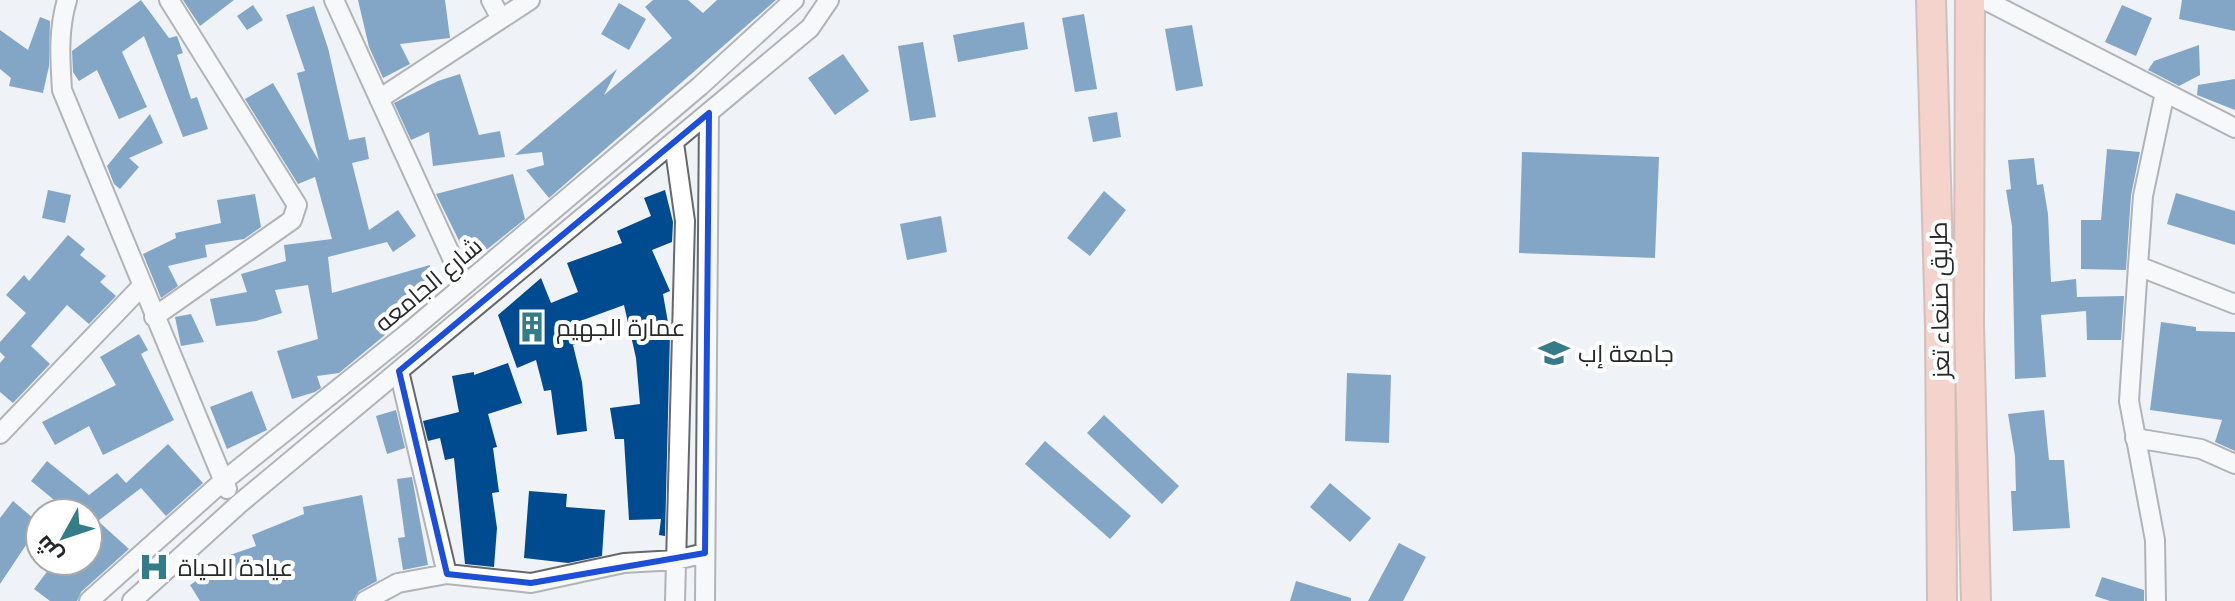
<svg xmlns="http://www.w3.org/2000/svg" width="2235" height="601" font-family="'Archivo Narrow',Cairo,sans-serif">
<rect width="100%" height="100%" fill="#eff2f6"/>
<path fill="#004a8f" d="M141 0 169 38 177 36 183 53 177 55 191 99 197 97 208 129 183 137 144 36 122 52 147 107 119 119 97 70 79 81 73 72 72 51Z
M183 0H234L200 26Z
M358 0H445L450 38 400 44 410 64 383 78 369 47Z
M653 0H688L703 13 717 0H776L549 198 526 170 544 165 542 152 515 155 617 69 604 95 672 38 645 7Z
M2182 0H2235V31L2179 19Z
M619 3 646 19 629 50 601 34Z
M253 5 263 20 247 30 237 16Z
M2122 5 2152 18 2136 56 2105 42Z
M314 6 328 48 349 140 365 137 369 159 352 163 369 230 398 210 416 236 393 252 387 242 328 257 332 293 430 265 437 292 339 373 317 376 321 388 315 392 292 399 277 351 318 339 308 285 275 290 282 313 256 321 216 326 210 299 247 292 241 274 286 261 284 245 332 239 315 177 298 184 245 99 273 83 319 161 297 73 305 71 286 15Z
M1084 14 1097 89 1075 92 1062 18Z
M40 17 50 21 49 66 43 93 9 86 11 78 0 69V30L28 50Z
M1024 22 1028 49 958 62 953 35Z
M1192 25 1203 86 1176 91 1165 29Z
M923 42 936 117 910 121 898 46Z
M2199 45 2200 75 2179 86 2148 70 2154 61Z
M843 54 869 91 835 115 808 78Z
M460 74 479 135 500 131 505 157 433 166 429 132 411 140 394 103 438 81Z
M2235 79V110L2197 95 2198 85Z
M1117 112 1121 137 1093 142 1088 117Z
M150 114 163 143 129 158 139 167 120 189 114 184 107 166Z
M2107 149 2140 152 2131 195 2126 270 2081 269V220H2101Z
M1522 152 1659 157 1655 258 1519 253Z
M2034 158 2037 185 2043 184 2048 214 2051 282 2076 279 2077 297 2124 296 2121 340H2087L2086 311 2041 315 2046 377 2015 379 2012 226 2006 190 2011 189 2008 160Z
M513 174 525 219 470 263 436 194Z
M48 190 71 195 65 223 42 218Z
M665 190 673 222 672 242 652 250 670 291 663 294 670 334 665 536 659 535 661 519 629 520 624 439H615L610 408 640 404 636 358 624 305 572 324 580 342 573 345 582 382 587 431 557 435 551 390 544 391 536 360 517 368 498 315 541 278 551 303 578 292 567 263 622 243 617 231 651 216 644 198Z
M1104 191 1126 210 1090 256 1067 238Z
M2176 193 2235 211V245L2167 224Z
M255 194 261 227 244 239 205 245 207 257 168 266 178 286 161 298 143 254 176 238 175 233 221 223 217 200Z
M941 216 947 252 907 260 900 224Z
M68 235 85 249 80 255 106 276 100 282 116 296 89 324 67 305 31 346 50 364 13 403 0 392V363L5 357 0 352V342L26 313 6 295 24 275 29 281Z
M191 314 204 342 181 346 175 317Z
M2161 322 2196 327V331L2235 332V451L2215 442 2222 420 2150 410Z
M139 334 148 350 141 354 174 420 103 455 89 426 55 445 42 422 116 385 100 357Z
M508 363 522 403 488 414 497 447 493 448 499 492 492 493 497 528 494 567 465 564 454 458 445 460 440 438 428 441 423 421 459 412 452 376 474 372V375Z
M1347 373 1391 375 1389 443 1345 441Z
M252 391 267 430 227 449 210 407Z
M396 410 405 448 387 454 376 416Z
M2044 410 2049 460H2064L2070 528 2013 531 2011 491H2016L2015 456 2008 414Z
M1104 415 1179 486 1162 504 1087 433Z
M1045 441 1131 516 1110 539 1025 464Z
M168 444 203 483 166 516 141 488 98 521 129 549 81 592 77 601H50L34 589 55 561H88V513H70L31 481 47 461 89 495 117 473 126 483Z
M412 477 428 565 403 570 398 538 405 537 397 479Z
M1330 483 1371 518 1350 542 1310 507Z
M529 491 567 494 566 507 605 510 602 556 568 563 524 558Z
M362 495 377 581 359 591 353 601H200L190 585 232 558 230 555 256 546 252 535 304 514 303 507Z
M13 501 40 524 0 584V518Z
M1399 543 1426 557 1403 601H1368Z
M2102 577 2144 590V601H2110L2095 596Z
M1296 581 1351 598V601H1290Z"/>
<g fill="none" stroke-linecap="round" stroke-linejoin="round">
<g stroke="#66686c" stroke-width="22">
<path id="minor" d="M67 0C58 30 60 59 62 90L227 489
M334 0 464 284
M491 0 501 19
M1985 0 2235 128
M2165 92 2143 196 2138 266 2235 304
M379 99 530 0
M674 143 685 221 675 601
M2138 266 2129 401 2155 540 2156 601
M154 317 292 220 297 205 169 0
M399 371 447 574
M0 434 141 287
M2135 438 2201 449 2235 464
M89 601 221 483 409 332 700 86 794 0
M132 601 239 504 810 28 829 0
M365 601 398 583 447 574 531 583 624 563 676 560 705 553
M705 601 709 113"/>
</g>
<g stroke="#b07f72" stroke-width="32">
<path id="highway" d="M1931 0 1940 326 1942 601
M1970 0 1969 325 1976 601"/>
</g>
<use href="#minor" stroke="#fff" stroke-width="18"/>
<use href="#highway" stroke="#f9ae9a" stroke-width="28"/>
</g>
<path d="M0 0H2235V601H0ZM709 113 705 553 531 583 447 574 399 371Z" fill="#eff2f6" fill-opacity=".55" fill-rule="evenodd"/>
<path fill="none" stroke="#1d4ed8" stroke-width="6" stroke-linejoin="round" d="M709 113 705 553 531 583 447 574 399 371Z"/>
<defs>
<g id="building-bare" transform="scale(2.4)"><path d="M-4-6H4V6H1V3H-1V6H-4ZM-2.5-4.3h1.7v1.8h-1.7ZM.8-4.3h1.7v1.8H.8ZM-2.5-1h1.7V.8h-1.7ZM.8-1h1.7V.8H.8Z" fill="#357b88" stroke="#fff" stroke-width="2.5" paint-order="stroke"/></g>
<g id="university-bare" transform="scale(2.4)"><path d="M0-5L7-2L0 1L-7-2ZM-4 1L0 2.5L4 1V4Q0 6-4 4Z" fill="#357b88" stroke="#fff" stroke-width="2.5" paint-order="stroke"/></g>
<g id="hospital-bare" transform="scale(2.4)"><path d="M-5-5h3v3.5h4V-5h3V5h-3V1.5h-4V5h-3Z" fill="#357b88" stroke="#fff" stroke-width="2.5" paint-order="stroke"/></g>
</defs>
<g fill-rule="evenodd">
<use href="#building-bare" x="532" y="327"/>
<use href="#university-bare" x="1554" y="353"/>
<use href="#hospital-bare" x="154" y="567"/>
</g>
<g text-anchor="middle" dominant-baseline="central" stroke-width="8" stroke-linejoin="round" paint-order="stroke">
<g font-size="24" fill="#272829" stroke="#fff">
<text transform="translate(428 284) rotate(-40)">شارع الجامعه</text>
<text transform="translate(1939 300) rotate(-91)">طريق صنعاء تعز</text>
</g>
<g font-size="24" fill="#272829" stroke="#fff" text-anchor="start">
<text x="556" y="327">عمارة الجهيم</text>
<text x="1578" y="353">جامعة إب</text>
<text x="178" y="567">عيادة الحياة</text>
</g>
</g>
<g transform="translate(64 537) rotate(230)"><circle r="38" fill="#ffffff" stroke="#a9a9a9" stroke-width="2"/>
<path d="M0-6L14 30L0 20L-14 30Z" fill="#357b88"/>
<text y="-12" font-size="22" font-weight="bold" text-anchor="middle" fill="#272829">ش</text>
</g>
</svg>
